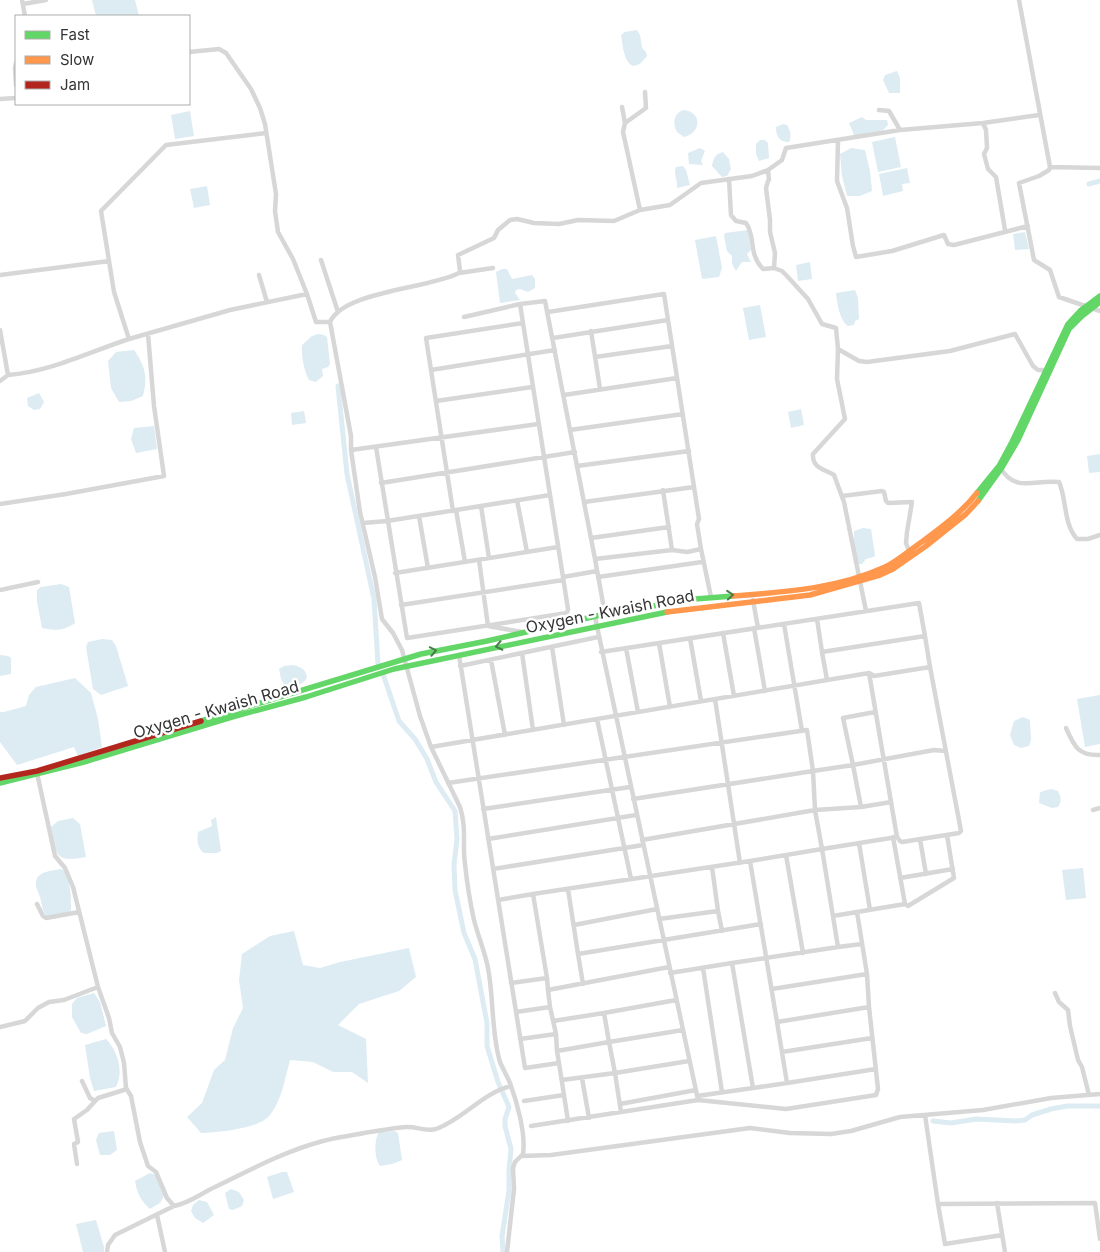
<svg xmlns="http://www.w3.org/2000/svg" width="1100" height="1252" font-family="Inter,sans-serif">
<rect width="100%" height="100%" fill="#fff"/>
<path fill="#ddebf3" d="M92 0H135L139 16H96Z
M637 30 640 35 642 48 646 52 647 56 640 64 633 66C623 61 623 45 621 35L625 32Z
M897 71 900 78V93H889L883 80 885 75Z
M683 110C702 111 702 133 684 137L677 132C672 123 674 114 683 110Z
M190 111 194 136 175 139 171 115Z
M862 117 866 120H887L888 125 883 130 857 136 854 135 849 123Z
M783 124 787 125C790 130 792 136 789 142 779 142 776 136 776 127Z
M895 137 901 167 878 172 872 142Z
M760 140H765L768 143 769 158 759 161 756 154V144Z
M700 148 705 151 701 161 703 165 689 164 688 153Z
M851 148 865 150 870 171 872 191 860 196H847L842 176 840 154Z
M723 152 729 159 731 169 727 176 722 177 712 166C713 159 715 154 723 152Z
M683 166 686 170 690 185 677 188C678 179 673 176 676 167Z
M907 168 910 183 902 184 903 191 883 196 879 174Z
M207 186 210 205 194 208 190 189Z
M748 230 751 250 747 254 751 262H742L736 271 732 264V256L727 251 724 236 725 233Z
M1025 232 1029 249 1015 250 1013 234Z
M716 236 722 268 719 277 702 279 695 240Z
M810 262 812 279 798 281 796 265Z
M502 269H507L512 279 532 275 535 279V288L528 292 520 289 516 290 515 293 520 300 500 303 496 272Z
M855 290 858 298 859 319 855 321 854 325 848 326C840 321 837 303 836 293Z
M760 305 766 337 749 340 743 308Z
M318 334 324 335 327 337 330 364 328 367 322 369 323 376 316 382 309 380C304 370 301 356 302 345L312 336Z
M134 350C145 366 148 376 143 396L131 401 119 402 111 388 108 361 116 352Z
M39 393 44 402 40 409 34 410 28 406 27 398Z
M801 409 804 425 791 428 788 412Z
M304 411 306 423 292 425 291 413Z
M154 426 157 449 136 453 131 439 134 428Z
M1100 454V472L1089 473 1087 456Z
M863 528 871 529 875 555 874 557 866 559 862 564H858L854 544V531Z
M61 584 69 587 75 623C63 631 56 631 42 628L37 602V590L41 587Z
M102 639 112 640 116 646 128 686 101 695 93 689 86 647 88 642Z
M0 655 8 656 11 658V674L0 676Z
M294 665C302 668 306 669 307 678 302 685 294 688 286 688L281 679 279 669 284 666Z
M75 678 91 693 98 719 102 747 78 756 74 747 17 765 0 742V712H4L26 706 29 695 36 687Z
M1100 695V744L1085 747 1077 699Z
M1023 717 1030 720 1031 740 1029 746 1021 748 1014 745 1010 735 1014 721Z
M1051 789 1058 791C1061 797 1062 801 1058 807L1052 808 1039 803 1040 792Z
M216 817 221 851 217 853H204C197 848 197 840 198 832L212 826 211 820Z
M73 818 80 824 86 857C54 863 56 855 51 827L58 821Z
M1083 868 1086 898 1066 900 1062 870Z
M61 869 65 871C71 885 71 896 71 911L60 915 46 916C42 909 42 904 40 897 39 893 36 889 36 885 35 871 51 871 61 869Z
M294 931 303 965 320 968 340 962 409 948 416 977 399 991 359 1004 338 1025 366 1039 368 1083 352 1072H333L313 1062 290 1060C285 1078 282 1100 270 1115 259 1129 218 1132 201 1133L187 1117 202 1103 214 1070 225 1060 233 1028 243 1008 239 980 242 954 270 936Z
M94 993 100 1002 106 1026 87 1034 81 1033 72 1017V1004L77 998Z
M106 1039C118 1051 124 1072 116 1087L94 1091 90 1078 85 1045Z
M114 1131 117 1150 110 1155H100L96 1140 99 1133Z
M394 1131 398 1133 402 1160 392 1164 380 1166C374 1158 374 1140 379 1132Z
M282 1172H287L294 1192 273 1199 267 1177Z
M150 1173 156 1175 164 1196 160 1203 150 1209C141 1201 137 1193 135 1181Z
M231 1189 239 1192 244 1200 242 1206 233 1210 229 1209 225 1193Z
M199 1200 207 1202 214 1215 203 1223 195 1218 191 1211 193 1205Z
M96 1220 104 1247V1252H83L76 1224Z"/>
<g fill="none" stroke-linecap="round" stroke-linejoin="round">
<path stroke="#ddebf3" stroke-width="5" d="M1089 184 1100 181
M338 386 347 474 374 599 378 664
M383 674 399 721 415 739 427 759 436 782 455 811 457 839 454 865 455 890 464 933 475 959 487 1023V1046L498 1082 509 1107 505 1119V1126L511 1149 509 1170V1191L502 1236 503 1252
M933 1121 951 1123 976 1119 1016 1121 1025 1120 1032 1115 1051 1109 1067 1106H1100"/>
<path stroke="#d7d7d7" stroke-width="4.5" d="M22 0 25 16
M1019 0 1050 167 1100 168
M23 4 46 0
M189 52 219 49 226 53 251 89 260 108 265 124 276 194 275 211 278 232 293 259 307 294 316 322H330L351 436V450L360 512 375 577 382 619 393 633 402 650 420 716 431 747 460 807C467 829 462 843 465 864 467 883 470 902 474 920 478 936 485 952 488 968 494 999 491 1032 500 1062 503 1069 507 1076 510 1083 517 1102 526 1134 523 1154L515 1162 513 1168 514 1189 507 1252
M16 63 15 68 16 85
M0 99 16 98
M622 107 625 123 623 132 640 210
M879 110 889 111 900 130
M625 123 646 108 645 92
M983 123 986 130 987 148 984 154 988 169 996 177 1005 230
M266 133 166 145 101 211 114 292 129 339 230 310 307 294
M838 141 837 181 847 208 853 246 856 257 892 251 944 235 948 244 954 245 1028 226
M1050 167 1049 170 1039 176 1019 183 1034 260 1050 270 1059 297 1100 311
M768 170 769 180 768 181 766 188 770 220V232L775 253 774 268
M729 179 731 215 736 221 746 223C756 237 748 254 763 269L774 268 782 271 787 276 808 299 822 324 836 328 838 349 859 361 867 362 950 351 1015 334 1033 366 1038 370H1045
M321 260 338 312
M459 273 493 268
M0 275 109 261
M259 275 267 302
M548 312 664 294 699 519 697 524 701 549 687 552 672 550
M464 317 520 304 545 301 595 559 605 614
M330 322C344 291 428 289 459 273L460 271 458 255 494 238 498 230 510 220 517 219 534 223 559 224 578 220 614 221 640 210 670 205 701 183 752 176 768 170 782 160 786 148 900 130 983 123 1039 115
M0 330 8 375 0 381
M591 331 600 389
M553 338 668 320
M838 349 837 379 845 419 813 454C812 468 824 469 834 475L844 502 866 611
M595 357 672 346
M431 370 555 350
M8 375C50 372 89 352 129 339
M564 395 677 378
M436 401 532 387
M570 430 683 414
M376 447 407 638 567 613 568 609 520 304
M351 450 538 424
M577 466 689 451
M1000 467C1015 494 1035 479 1059 482 1067 500 1063 523 1077 539H1088L1100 535
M381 483 575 452
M842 496 882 491 884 492 886 501 888 503 912 502 907 532 906 543 909 551
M517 500 527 552
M584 502 694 487
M0 504 66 494 164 476 154 406 148 334
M481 506 489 558
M456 510 465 562
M453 511 426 338 523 323
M419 516 428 568
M363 523 387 521 550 495
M591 538 669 527
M701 549 711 597
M595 559 672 550 663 490
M479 560 488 626 522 632
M395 573 558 547
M563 577 597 571
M598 577 702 562
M0 590 38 582
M753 600 758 628
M401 605 563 580
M595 617 698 1100
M817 619 822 652
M784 624 802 731
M754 628 765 691
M723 633 734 696
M690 638 701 701
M659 643 670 707
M552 647 564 725
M626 648 638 712
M601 652 919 603 925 636
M522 653 533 730
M459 655 525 1068 559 1063 568 1121
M491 660 505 735
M460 666 598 637
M827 680 822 652 925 636 930 667 874 676 869 673
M715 699 740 863
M597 719 631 879
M1066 728C1074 746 1078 756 1100 755
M431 747 869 673 897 837 822 849 815 810 813 771 633 799
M37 773 55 856 65 868 73 887 98 987 109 1018 112 1033 120 1047 124 1063 126 1088 131 1096 140 1142 148 1166 156 1172 167 1198 174 1206C190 1203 200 1194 215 1187 250 1170 285 1151 323 1141 337 1137 350 1136 364 1133 378 1131 392 1128 406 1127 416 1126 425 1132 436 1129 464 1119 482 1093 511 1086
M448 783 807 730 813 771 853 765 843 718 875 712
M861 807 853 765 934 750 945 751
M483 809 630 787
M1093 810 1100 808
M893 837 905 904 908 906 954 878 947 835
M897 837 900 841 902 842 959 833 961 831 930 667
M488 839 636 815
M920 839 926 874
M642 840 815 810 861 807 891 802
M859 843 870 910
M786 855 803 953
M712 867 718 911
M493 869 643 845
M900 878 953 869
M568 889 578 954
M533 894 750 861
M498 900 533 894 547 978
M37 904 43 916 46 918 79 912
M857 912 867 974
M833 916 905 904
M659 919 718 911 722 931
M574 925 657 909
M838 947 862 944
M732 963 838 947 822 849 750 861C759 915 768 968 777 1022
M703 968 722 1092
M670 973 732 963 753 1088 787 1083 777 1022 869 1007 867 974 772 989
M511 983 547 978 548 990
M583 984 578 954 761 924
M1055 993 1059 1002 1068 1010 1070 1026 1078 1060 1082 1067 1089 1095
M550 1007 548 990 669 967
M516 1012 550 1007 556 1034
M604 1013 676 1000
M553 1021 604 1013 609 1042 683 1030
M0 1027 25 1021 38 1008 49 1002 64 1000 98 987
M520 1039 556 1034 557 1051
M782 1052 872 1038
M559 1063 557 1051 609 1042 615 1073 689 1061
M582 1078 589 1118
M562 1080 615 1073 621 1112
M82 1081 90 1098 95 1101
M787 1083 876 1069
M697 1096 753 1088
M524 1101 564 1095
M620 1104 696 1090
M925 1115 938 1204 1095 1203 1100 1239
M531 1126 698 1100 786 1109 876 1095 878 1089 869 1007
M522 1156 551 1155 750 1128 790 1133 831 1134 851 1131 900 1117 983 1110 1051 1098 1100 1094
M77 1164 74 1144 78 1142 74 1119 87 1110 98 1098 124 1090 126 1088
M997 1203 1005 1252
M938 1204 945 1244 1002 1235
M157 1215 165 1252
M107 1252 108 1245 115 1235 174 1206"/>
<path stroke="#63d668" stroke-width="5.5" d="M977 493 999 466 1012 442 1068 324 1080 311 1100 296
M978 501 1001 469 1018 440 1069 329 1082 316 1100 302
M201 721 421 654 487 641 605 614 695 599 733 596
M0 783 84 762 232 717 306 697 394 669 667 612"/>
<path stroke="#ff974d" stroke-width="5.5" d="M733 596C785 592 837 589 885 567 898 561 911 549 923 541 942 527 962 512 977 493
M667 612 810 595 880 575 893 569 926 546 966 514 978 501"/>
<path stroke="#b3261e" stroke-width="5.5" d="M0 778 37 771 201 721"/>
</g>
<defs><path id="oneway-chevron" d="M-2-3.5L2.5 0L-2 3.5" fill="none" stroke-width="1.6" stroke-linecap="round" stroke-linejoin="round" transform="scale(1.25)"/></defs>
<g stroke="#497c4b">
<use href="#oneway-chevron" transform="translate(730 595) rotate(-5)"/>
<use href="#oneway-chevron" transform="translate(499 646) rotate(168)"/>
<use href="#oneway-chevron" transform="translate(433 651) rotate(-11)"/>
</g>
<g text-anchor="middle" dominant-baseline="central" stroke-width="5" stroke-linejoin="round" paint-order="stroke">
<g font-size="16" fill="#333" stroke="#fff">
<text transform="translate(610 611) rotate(-11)">Oxygen - Kwaish Road</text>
<text transform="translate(216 709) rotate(-16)">Oxygen - Kwaish Road</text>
</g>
</g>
<rect x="15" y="15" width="175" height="90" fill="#ffffff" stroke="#adadad"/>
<rect x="25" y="31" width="25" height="8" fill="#63d668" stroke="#adadad"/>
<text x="60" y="40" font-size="15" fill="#333333">Fast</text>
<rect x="25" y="56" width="25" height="8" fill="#ff974d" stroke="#adadad"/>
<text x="60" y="65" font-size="15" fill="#333333">Slow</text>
<rect x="25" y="81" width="25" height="8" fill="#b3261e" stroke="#adadad"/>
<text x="60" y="90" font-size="15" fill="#333333">Jam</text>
</svg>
